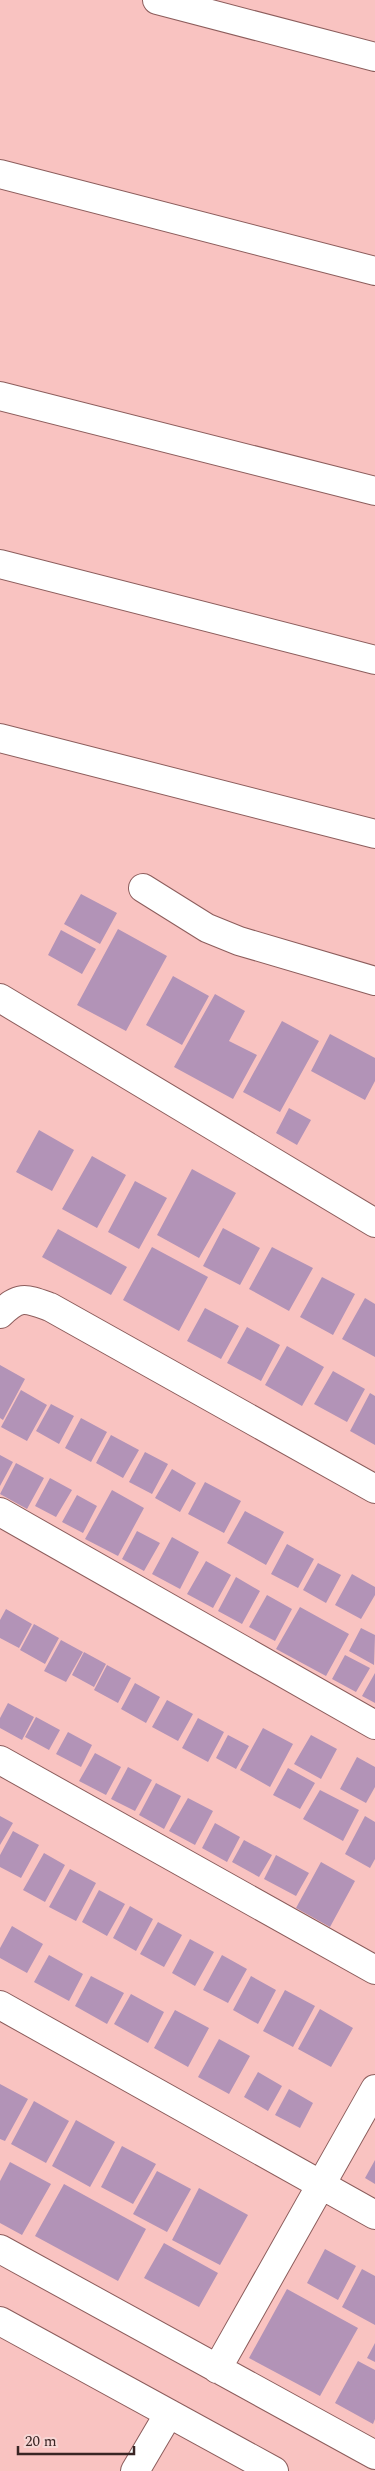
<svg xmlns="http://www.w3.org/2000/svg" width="375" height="2471" font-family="Spectral,serif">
<rect width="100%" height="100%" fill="#f9c3c1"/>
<path fill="#b293b7" d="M81 894 117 913 100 944 64 924Z
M118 929 167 956 126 1031 77 1005Z
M61 930 96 949 82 974 48 955Z
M173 976 209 996 182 1045 146 1025Z
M215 994 245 1011 229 1041 257 1055 233 1099 174 1067Z
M282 1021 319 1041 280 1112 243 1092Z
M330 1034 375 1058V1081L365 1100 311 1071Z
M289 1108 311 1120 297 1145 276 1133Z
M39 1130 74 1150 52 1191 16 1172Z
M92 1156 126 1175 97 1228 62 1209Z
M192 1169 236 1193 199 1258 157 1235Z
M135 1181 167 1198 139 1249 108 1232Z
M223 1228 260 1248 240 1285 203 1266Z
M58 1229 127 1267 111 1295 42 1257Z
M152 1247 208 1277 179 1331 123 1300Z
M272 1247 313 1268 289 1311 249 1289Z
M322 1277 355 1294 333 1335 300 1317Z
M365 1298 375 1304V1357L342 1339Z
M205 1308 239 1326 221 1359 187 1341Z
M247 1327 280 1345 261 1381 227 1363Z
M287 1346 324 1367 302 1406 265 1385Z
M0 1365 25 1379 3 1420 0 1418Z
M333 1371 365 1389 347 1422 314 1404Z
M21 1390 47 1405 27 1441 1 1427Z
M370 1393 375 1396V1445L350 1431Z
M51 1404 74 1416 59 1444 36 1431Z
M81 1418 107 1432 91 1462 65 1448Z
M111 1435 139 1450 123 1478 96 1463Z
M145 1452 168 1464 152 1494 129 1482Z
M0 1455 13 1462 0 1486Z
M16 1463 44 1478 27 1509 0 1494Z
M172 1469 196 1483 180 1512 155 1498Z
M50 1478 72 1490 56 1517 35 1506Z
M205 1482 241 1501 224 1533 188 1514Z
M112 1490 144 1508 118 1556 85 1539Z
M77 1495 97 1506 83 1533 62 1522Z
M245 1511 284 1532 266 1565 227 1543Z
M137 1531 160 1543 144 1571 122 1559Z
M172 1537 199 1552 180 1589 152 1574Z
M287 1544 314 1559 298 1588 271 1574Z
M206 1561 231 1575 213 1608 187 1594Z
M318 1563 341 1575 326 1603 303 1590Z
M352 1574 375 1587V1595L361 1619 335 1605Z
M236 1577 260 1591 242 1624 218 1611Z
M267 1595 292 1609 275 1641 249 1627Z
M300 1607 349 1634 326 1676 276 1649Z
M6 1609 32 1624 19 1648 0 1638V1620Z
M34 1624 59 1638 45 1664 20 1650Z
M361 1628 375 1635 374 1665 349 1651Z
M61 1640 83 1652 66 1682 44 1671Z
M84 1652 106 1664 94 1687 72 1675Z
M345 1655 370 1668 356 1692 332 1679Z
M107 1665 131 1678 118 1703 94 1690Z
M375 1673V1703L362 1696Z
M135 1683 160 1697 146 1723 121 1709Z
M167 1700 193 1714 178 1741 152 1727Z
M8 1703 34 1717 22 1740 0 1728V1718Z
M36 1717 60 1730 49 1750 25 1737Z
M198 1718 224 1732 208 1762 182 1748Z
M263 1728 293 1744 270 1787 240 1770Z
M68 1732 92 1745 81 1767 56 1754Z
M228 1735 249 1746 236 1769 216 1758Z
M311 1735 337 1749 321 1779 294 1764Z
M95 1753 121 1767 106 1795 79 1781Z
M357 1757 375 1767V1787L366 1803 340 1789Z
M128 1767 152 1780 135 1811 111 1799Z
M288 1768 315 1783 300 1809 273 1795Z
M156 1783 181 1796 164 1829 139 1815Z
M320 1790 359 1810 343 1841 303 1819Z
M188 1798 213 1811 195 1845 169 1831Z
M0 1816 13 1823 0 1845Z
M365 1816 375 1822V1859L370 1868 345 1854Z
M215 1823 240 1837 227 1862 202 1848Z
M13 1831 39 1845 21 1878 0 1867V1855Z
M244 1840 272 1855 259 1877 232 1862Z
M44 1853 65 1865 45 1902 23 1890Z
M276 1855 309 1873 296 1896 264 1879Z
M321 1862 355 1881 330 1927 296 1908Z
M70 1869 96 1883 76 1921 49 1907Z
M99 1890 125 1904 107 1936 82 1922Z
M130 1906 153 1919 136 1951 113 1938Z
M158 1922 182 1935 164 1967 140 1954Z
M12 1926 43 1944 27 1973 0 1958V1948Z
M190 1939 214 1952 195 1986 172 1973Z
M49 1955 83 1974 69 2001 34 1982Z
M222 1955 247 1969 228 2003 203 1990Z
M91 1976 124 1993 107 2024 75 2006Z
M251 1976 276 1990 258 2024 233 2010Z
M285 1990 315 2006 293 2047 263 2031Z
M131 1994 164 2012 148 2043 114 2024Z
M320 2009 353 2028 331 2067 298 2049Z
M175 2010 209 2028 188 2067 154 2048Z
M219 2039 250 2056 229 2094 198 2077Z
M258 2072 282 2086 268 2111 244 2097Z
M0 2084 28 2099 5 2141 0 2139Z
M289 2089 313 2103 300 2128 275 2115Z
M34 2101 69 2121 46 2163 11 2144Z
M76 2120 115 2142 90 2187 52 2166Z
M122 2146 156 2164 133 2204 101 2187Z
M375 2160V2184L365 2178Z
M10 2162 51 2184 22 2235 0 2223V2181Z
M157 2171 191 2189 167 2232 133 2214Z
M64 2184 146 2229 118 2281 35 2236Z
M199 2188 248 2215 220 2265 172 2240Z
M164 2243 218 2273 199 2307 144 2278Z
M325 2249 356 2266 338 2300 307 2283Z
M362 2269 375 2276V2325L342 2307Z
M287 2289 358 2328 320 2396 249 2358Z
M375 2343V2362L367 2358Z
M358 2361 375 2370V2419L373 2424 335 2403Z"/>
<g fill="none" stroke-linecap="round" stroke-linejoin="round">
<g stroke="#8c5d5c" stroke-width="30">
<path id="street" d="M157 0 375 57
M0 174 375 271
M0 396 375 491
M0 564 375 660
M0 738 375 834
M143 888 207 928 239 941 375 981
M0 998 375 1223
M0 1314C20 1295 25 1298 50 1307L375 1489
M0 1512 375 1725
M0 1760 375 1970
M0 2005 375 2215
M0 2249 375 2455
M0 2321 274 2471
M217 2369 375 2089
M135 2471 168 2415"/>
</g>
<use href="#street" stroke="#fff" stroke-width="28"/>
</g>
<path d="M18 2446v8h116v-8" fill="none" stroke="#392524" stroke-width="2.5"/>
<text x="25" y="2446" font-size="15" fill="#392524" stroke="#f8d7d5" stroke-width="4" paint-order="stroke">20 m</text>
</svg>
